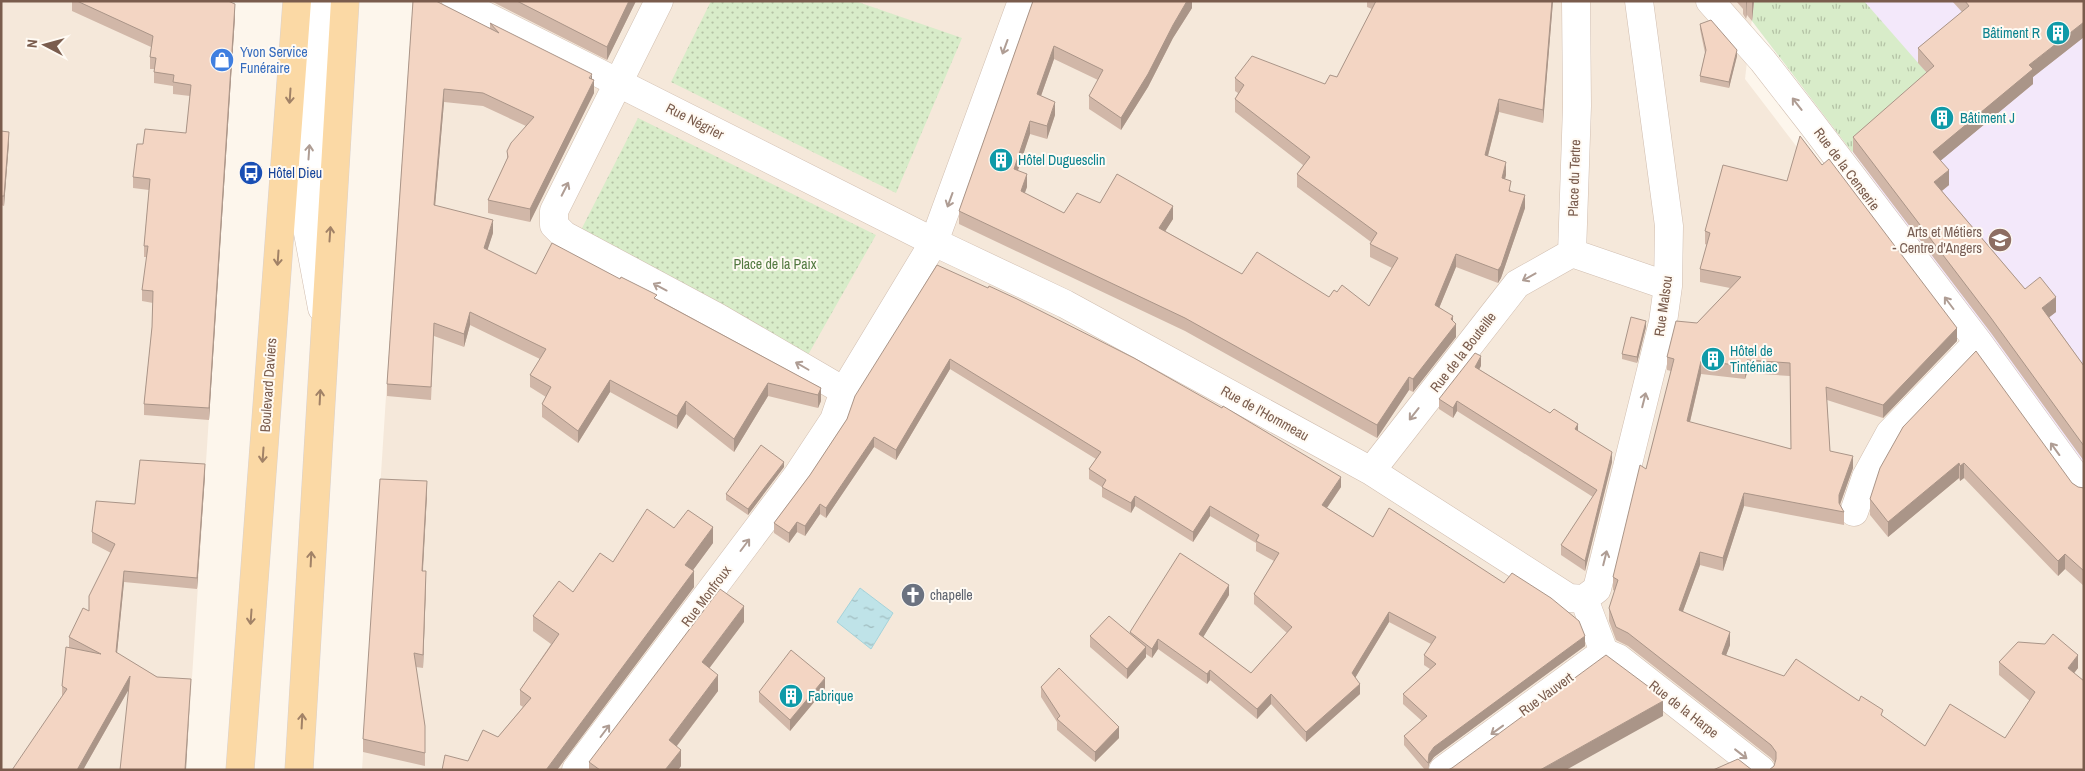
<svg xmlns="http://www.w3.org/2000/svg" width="2085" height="771" font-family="'Archivo Narrow',sans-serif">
<defs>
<pattern id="grass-tufts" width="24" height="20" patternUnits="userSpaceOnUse" patternTransform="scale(1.25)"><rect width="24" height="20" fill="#d8ecc9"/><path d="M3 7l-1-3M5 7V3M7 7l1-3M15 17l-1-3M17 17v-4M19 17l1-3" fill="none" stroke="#b4c2a5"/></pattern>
<pattern id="park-dots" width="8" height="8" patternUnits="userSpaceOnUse" patternTransform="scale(1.25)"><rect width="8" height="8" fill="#d8ecc9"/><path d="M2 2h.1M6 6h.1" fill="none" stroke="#b4c2a5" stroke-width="1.8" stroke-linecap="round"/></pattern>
<pattern id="water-ripples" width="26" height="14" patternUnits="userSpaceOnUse" patternTransform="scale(1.25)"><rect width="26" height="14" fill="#bfe3e8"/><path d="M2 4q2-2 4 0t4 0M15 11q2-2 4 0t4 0" fill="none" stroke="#a0bbbe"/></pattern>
</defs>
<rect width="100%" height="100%" fill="#fdf6ec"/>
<path fill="#f5e8da" d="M1 1H203L235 16 186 770H1Z
M414 1H1754L1745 79 1952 350 2084 515V770H362L395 256Z"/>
<path fill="#f3e8fa" d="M1754 1H2084V468L1857 158 1752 21Z"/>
<path fill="url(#grass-tufts)" d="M1754 1H1864L1934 81 1852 152 1752 21Z"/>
<path fill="url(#park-dots)" d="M711 1H855L962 38 896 193 671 82Z
M638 118 876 235 804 362 580 232Z"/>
<path fill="url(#water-ripples)" stroke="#a5d3da" d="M860 588 893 613 871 649 837 622Z"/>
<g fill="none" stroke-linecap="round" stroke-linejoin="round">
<g stroke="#d1beb0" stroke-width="29">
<path id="minor" d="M319 1 305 217 322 308
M456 1 934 242 1065 304 1371 471 1569 598 1584 599
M659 1 554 211V225L564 235 717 317 844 391
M1576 1 1577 106 1572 253 1668 286
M1710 1 1763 61 1812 124 1978 342 2084 488
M1371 471 1517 284 1572 253
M1854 512 1866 477 1890 433 1978 342
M1584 599 1597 589 1663 322 1668 286 1669 226 1639 1
M1604 652 1618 658 1761 770
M576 770 797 476 834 420 844 391 934 242 1022 1
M1443 770 1604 652 1584 599"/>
</g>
<g stroke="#dad1cd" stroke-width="29">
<path id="major" d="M240 770 297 1
M299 770 345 1"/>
</g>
<use href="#minor" stroke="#fff" stroke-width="28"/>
<use href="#major" stroke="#fbd9a5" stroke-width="28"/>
</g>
<path fill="#d1b7a8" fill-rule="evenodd" d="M72 1H228L235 16 209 420 144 415V404L152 327 153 303 142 301V290L147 257H144V246L149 190 133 188V177L143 144 186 133 190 96 173 94V86L154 83V69H150V57L151 47 72 11Z
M413 1 490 28V23L592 79 594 93 530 222 488 213V200L507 159V151L526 126 483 106 444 102 435 206 493 233 487 250 536 274 657 299 821 388V401L818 408 768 396 734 452 686 414 677 429 610 392 578 443 542 417V404L546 397 530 387V375L540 359 470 325 464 347 434 336 431 400 387 396V384Z
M491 1H636L607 60Z
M1033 1H1192V8L1173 38 1148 87 1121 130 1089 109V96L1098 80 1054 59 1041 96 1055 115 1047 139 1030 134 1018 170 1027 187 1024 193 1064 213 1100 203 1173 219 1165 231 1242 274 1329 297 1337 292 1369 306 1392 268 1370 257V244L1371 242 1297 187V174L1303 165 1235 112V99L1238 93 1235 91V78L1325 84 1337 77 1372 9 1367 7V1H1553L1543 123 1499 112 1488 156 1506 175 1505 179 1511 191 1525 208 1501 278 1498 283 1456 267 1439 308 1453 321 1456 337 1413 392 1409 390 1377 438 1185 331 959 224V211Z
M1736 1H1754L1752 21 1747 15 1746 19 1743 14V9Z
M1952 1H2084V37L2033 77V84L1940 161 1949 185 1942 191 2025 289 2056 312 2049 317 2084 366V461L1991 333 1853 152V137L1927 73 1918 63V48L1962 12Z
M1700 24 1737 56 1729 88 1700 82V76L1705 53 1700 29Z
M1 131 9 142 4 206 1 205Z
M1723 165 1957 341 1883 418 1827 400 1830 451 1853 468 1840 505 1844 512V525L1744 506 1723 571 1700 565 1683 611 1730 645 1726 655 1883 717 1925 746 2005 738 2030 701 1999 675V662L2078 668 2074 673 2084 770 1774 766 1775 763 1771 758 1628 646 1616 640 1609 621V608L1615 591 1613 590V577L1646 469 1671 371 1667 370V357L1697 323 1730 288 1700 282V269L1707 245 1705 244V231ZM1747 373 1790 376 1791 449 1690 422 1701 374 1745 379Z
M937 265 1341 487 1327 508 1373 537 1585 646 1434 757 1429 764 1428 770H1425L1404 745V736L1422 721 1403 704V694L1430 669 1424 665V655L1431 644 1389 622 1355 678 1360 694 1306 742 1271 704 1257 719 1210 680 1207 684 1158 649 1152 658 1146 654V657L1127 679 1090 647V636L1130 633V632L1229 595 1203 637 1251 673 1287 633 1254 604V594L1274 561 1256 551V543L1210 516 1193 542 1135 506 1131 513 1102 497V487L1089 479V469L1096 459 950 369 896 460 874 447 826 518 820 514 805 536 797 532 789 543 774 533V523L810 475 847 419Z
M1646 327 1637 363 1622 359V354Z
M1481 366 1479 369 1578 431 1612 462 1585 571 1561 555V545L1593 497 1457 411 1453 418 1439 409V399Z
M1903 427 2072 483 2078 487 2084 488V586L2065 569 2058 576 1964 478 1960 481 1959 478 1888 537 1870 515V499Z
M784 467 748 515 726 500V494Z
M205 475 197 589 124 582 117 653 157 677 191 690 129 689 83 770 62 698V686L69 648V637L89 611 111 553 92 543V532L135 504Z
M427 494 423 571 426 584 423 668 416 667 425 726V766L363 752V739Z
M674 528 713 543 693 570 694 587 557 770H442L468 761 498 737 523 707 520 705V690L551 644 533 631V616L573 592Z
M744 622 709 668 718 691 677 746 681 766 678 770H589V762Z
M1041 687 1119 738 1095 762 1057 730V722L1041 697Z
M825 689 790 731 759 702V692Z"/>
<path fill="#aa9588" d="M629 1H636L607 60V47Z
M1187 1H1192V8L1173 38 1148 87 1121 130V118L1173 25Z
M1552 1H1553L1543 123V110Z
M1746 1H1747L1746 19Z
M1752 1H1754L1752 21Z
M235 4V16L209 420V408Z
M2084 22V37L2033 77V84L1933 167V152L2029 65Z
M1054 46V59L1037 107V94Z
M1737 50V56L1729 88V82Z
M592 74V85L594 80V93L530 222V209Z
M444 89V102L434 218V205Z
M1499 99V112L1485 167V155Z
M1055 102V115L1047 139V126Z
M1030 121V134L1014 182V169Z
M9 132V142L4 206V196Z
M1506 162V175L1502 191V178Z
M1949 170V185L1934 197V182Z
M1027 174V187L1021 204V191Z
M1525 195V208L1501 278 1498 283V270Z
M1173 206V219L1159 241V228Z
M493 220V233L484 261V248Z
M1456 254V267L1435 318V305Z
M2056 297V312L2042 323V308Z
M470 312V325L464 347V334Z
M1453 316V328L1456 324V337L1413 392V379Z
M1646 321V327L1637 363V357Z
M1957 328V341L1883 418V405Z
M1481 356V366L1475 377V367Z
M950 359V369L896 460V450Z
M1747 360V373L1745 379V366Z
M1701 361V374L1687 434V421Z
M1409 377V390L1377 438V425Z
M610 380V392L578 443V431Z
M768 383V396L734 452V439Z
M821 388V401L818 408V395Z
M686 401V414L677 429V416Z
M1457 401V411L1453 418V408Z
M1578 424V434L1575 429Z
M874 437V447L826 518V508Z
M1612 452V462L1585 571V561Z
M1853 456V468L1839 507V515V495Z
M784 462V467L748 515V509Z
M1959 463V478L1888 537V522Z
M1964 463V478L1960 481V466Z
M205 464V475L197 589V578Z
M1341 477V487L1322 515V505Z
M427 481V494L422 584V571Z
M1744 493V506L1723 571V558Z
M1135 496V506L1131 513V503Z
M820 504V514L805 536V526Z
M1210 506V516L1193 542V532Z
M797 522V532L789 543V533Z
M713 527V543L685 581V565Z
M1700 552V565L1679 622V610Z
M2065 554V569L2058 576V561Z
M124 571V582L116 663V652Z
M426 571V584L423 668V655Z
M694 571V587L557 770H546Z
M1229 585V595L1199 644V634Z
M744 606V622L702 678V662Z
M1389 612V622L1352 683V673Z
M1730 632V645L1722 666V654Z
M1585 636V646L1434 757 1429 764 1428 770 1429 754 1434 747Z
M1158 639V649L1152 658V649Z
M1146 647V657L1127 679V669Z
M2078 655V668L2068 681V668Z
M1210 670V680L1207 684V674Z
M718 675V691L669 756V740Z
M130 676V687L83 770H77Z
M825 678V689L790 731V720Z
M191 679 186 770H185Z
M1360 684V694L1306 742V732Z
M1271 694V704L1257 719V709Z
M1663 701V716L1566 770H1540Z
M1119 727V738L1095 762V752Z
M681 750V766L678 770H665Z"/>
<path fill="#f3d5c3" stroke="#aa9588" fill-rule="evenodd" d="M77 1H228L235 4 209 408 144 404 152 327 153 291 142 290 148 246H144L150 179 133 177 137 144H143L145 129 186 133 191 85 173 82 174 75 154 72 156 58 150 57 153 36Z
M413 1H436L499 33 490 23 592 74 589 78 594 80 530 209 488 200 508 157 507 151 511 143 534 117 483 93 444 89 434 205 493 220 484 248 536 274 552 243 620 279 621 277 657 295 654 298 821 388 818 395 768 383 734 439 686 401 677 416 610 380 578 431 542 404 551 387 530 375 546 349 470 312 464 334 434 323 431 387 387 384Z
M517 1H629L607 47Z
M1033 1H1187L1173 25 1148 74 1121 118 1089 96 1103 70 1054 46 1037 94 1055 102 1047 126 1030 121 1014 169 1027 174 1021 191 1064 213 1077 193 1100 203 1117 174 1173 206 1159 228 1242 274 1257 252 1329 297 1334 290 1337 292 1342 285 1369 306 1398 258 1370 244 1377 233 1297 174 1310 157 1235 99 1244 85 1235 78 1252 56 1325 84 1330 75 1337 77 1376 1H1552L1543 110 1499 99 1485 155 1506 162 1502 178 1511 181 1509 191 1525 195 1501 266 1498 270 1456 254 1435 305 1453 316 1451 319 1456 324 1413 379 1409 377 1377 425 1185 318 959 211Z
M1965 1H2084V22L2029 65 2033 69 1933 152 1949 170 1934 182 2025 289 2040 277 2056 297 2042 308 2084 366V446L1991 318 1853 137 1934 66 1918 48 1969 6Z
M1711 20 1737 50 1729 82 1700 76 1706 50 1700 24Z
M1 131 9 132 4 196H1Z
M1800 136 1822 165 1829 159 1957 328 1883 405 1826 387 1830 451 1853 456 1839 495V503L1844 512 1744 493 1723 558 1700 552 1679 610 1730 632 1722 654 1784 676 1796 659 1859 701 1861 696 1883 710 1881 715 1925 746 1950 704 2005 738 2035 692 1999 662 2018 642 2045 644 2053 634 2078 655 2068 668 2084 681V770H1769L1774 766 1776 759V752L1771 745 1628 633 1616 627 1609 608 1618 580 1613 577 1640 465 1646 469 1674 359 1667 357 1676 321 1697 323 1741 277 1700 269 1710 233 1705 231 1723 165 1787 181ZM1747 360 1790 363 1791 449 1687 421 1701 361 1745 366Z
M937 265 988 288 989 286 1017 299 1134 358 1222 408 1223 406 1341 477 1322 505 1373 537 1389 508 1504 583 1512 573 1551 598 1579 621 1585 636 1434 747 1429 754 1428 763 1404 736 1427 716 1403 694 1436 664 1424 655 1436 637 1389 612 1352 673 1360 684 1306 732 1271 694 1257 709 1210 670 1207 674 1158 639 1152 649 1130 632 1180 553 1229 585 1199 634 1251 673 1292 627 1254 594 1279 553 1256 541 1259 535 1210 506 1193 532 1135 496 1131 503 1102 487 1106 480 1089 469 1101 452 950 359 896 450 874 437 826 508 820 504 805 526 797 522 789 533 774 523 810 475 847 419 855 396Z
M1631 317 1646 321 1637 357 1622 354Z
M1976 351 2072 483 2078 487 2084 488V571L2065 554 2058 561 1964 463 1960 466 1959 463 1888 522 1870 499 1880 468 1903 427Z
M1475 353 1481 356 1475 367 1550 413 1554 409 1578 424 1575 429 1612 452 1585 561 1561 545 1597 490 1457 401 1453 408 1439 399Z
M761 445 784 462 748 509 726 494Z
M140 460 205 464 197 578 124 571 116 652 157 677 191 679 185 770H120L130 676 77 770H12L67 689 62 686 66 647 101 654 69 637 83 608 89 611V596L115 544 92 532 96 501 135 504Z
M380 479 427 481 422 571H426L423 655 414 653 425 726V753L363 739Z
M647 509 674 528 688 510 713 527 685 565 694 571 546 770H442L445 755 468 761 483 730 498 737 531 698 520 690 559 634 533 616 559 581 573 592 600 553 613 562Z
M720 589 744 606 702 662 718 675 669 740 681 750 665 770H600L589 762Z
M1109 616 1146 647 1127 669 1090 636Z
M791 650 825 678 790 720 759 692Z
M1606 655 1661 696 1663 701 1540 770H1448L1452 768Z
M1059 668 1119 727 1095 752 1057 719 1060 716 1041 687Z
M1738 759 1752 770H1713Z"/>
<defs><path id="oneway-shaft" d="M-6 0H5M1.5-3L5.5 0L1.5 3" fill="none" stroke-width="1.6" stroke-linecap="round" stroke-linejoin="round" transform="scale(1.25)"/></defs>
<g stroke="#af9d94">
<use href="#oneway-shaft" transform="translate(1005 47) rotate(110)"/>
<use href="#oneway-shaft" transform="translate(1797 104) rotate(-128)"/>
<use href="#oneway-shaft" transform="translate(309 152) rotate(-86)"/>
<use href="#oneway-shaft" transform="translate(565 189) rotate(-63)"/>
<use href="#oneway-shaft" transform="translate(950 200) rotate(110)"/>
<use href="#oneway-shaft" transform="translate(1529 277) rotate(151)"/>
<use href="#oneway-shaft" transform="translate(660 287) rotate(-152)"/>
<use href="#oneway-shaft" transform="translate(1949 303) rotate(-127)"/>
<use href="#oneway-shaft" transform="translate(802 366) rotate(-150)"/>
<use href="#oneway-shaft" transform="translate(1644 400) rotate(-76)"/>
<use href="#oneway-shaft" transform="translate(1414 414) rotate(128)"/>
<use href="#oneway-shaft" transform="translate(2055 449) rotate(-126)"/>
<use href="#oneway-shaft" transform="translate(745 545) rotate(-53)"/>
<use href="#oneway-shaft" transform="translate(1605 558) rotate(-76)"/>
<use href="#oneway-shaft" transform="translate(1497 730) rotate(144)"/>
<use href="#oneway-shaft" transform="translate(605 731) rotate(-53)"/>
<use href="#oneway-shaft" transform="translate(1741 754) rotate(38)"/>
</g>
<g stroke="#a18267">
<use href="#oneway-shaft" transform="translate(290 96) rotate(94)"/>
<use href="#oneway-shaft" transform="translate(330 234) rotate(-86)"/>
<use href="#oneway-shaft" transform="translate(278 258) rotate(94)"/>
<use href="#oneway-shaft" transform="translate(320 397) rotate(-87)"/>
<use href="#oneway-shaft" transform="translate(263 455) rotate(94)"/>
<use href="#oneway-shaft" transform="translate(311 559) rotate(-87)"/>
<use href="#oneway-shaft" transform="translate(251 617) rotate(94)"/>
<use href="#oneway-shaft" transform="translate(302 721) rotate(-87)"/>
</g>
<defs>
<g id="building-disc" transform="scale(1.25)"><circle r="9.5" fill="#0f9aa8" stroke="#fffaf3"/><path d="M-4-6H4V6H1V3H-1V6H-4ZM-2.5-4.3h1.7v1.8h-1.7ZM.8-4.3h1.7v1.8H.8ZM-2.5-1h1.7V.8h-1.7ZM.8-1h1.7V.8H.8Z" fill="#fff"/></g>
<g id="shop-disc" transform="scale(1.25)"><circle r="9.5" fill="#3f7fe0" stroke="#fffaf3"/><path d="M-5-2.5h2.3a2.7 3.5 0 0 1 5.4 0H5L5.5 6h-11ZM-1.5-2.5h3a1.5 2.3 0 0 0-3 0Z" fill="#fff"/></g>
<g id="bus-disc" transform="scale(1.25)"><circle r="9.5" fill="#1a4fb4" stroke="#fffaf3"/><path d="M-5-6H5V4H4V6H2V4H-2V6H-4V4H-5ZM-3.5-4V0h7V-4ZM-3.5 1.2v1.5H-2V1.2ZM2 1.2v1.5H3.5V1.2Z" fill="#fff"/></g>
<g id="university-disc" transform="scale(1.25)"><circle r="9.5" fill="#8d6e63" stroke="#fffaf3"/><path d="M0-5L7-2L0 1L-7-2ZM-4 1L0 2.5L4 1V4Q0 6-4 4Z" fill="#fff"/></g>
<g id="church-disc" transform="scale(1.25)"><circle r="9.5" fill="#6b7280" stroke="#fffaf3"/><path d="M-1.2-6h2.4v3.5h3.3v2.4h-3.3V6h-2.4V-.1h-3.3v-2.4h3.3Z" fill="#fff"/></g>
</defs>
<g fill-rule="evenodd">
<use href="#building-disc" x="2058" y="33"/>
<use href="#shop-disc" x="222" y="60"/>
<use href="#building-disc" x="1942" y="118"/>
<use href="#building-disc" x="1001" y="160"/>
<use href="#bus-disc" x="251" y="173"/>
<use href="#university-disc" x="2000" y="240"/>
<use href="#building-disc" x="1713" y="359"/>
<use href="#church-disc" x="913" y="595"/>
<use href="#building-disc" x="791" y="696"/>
</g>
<g text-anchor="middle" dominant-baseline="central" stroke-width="4" stroke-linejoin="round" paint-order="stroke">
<g font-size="14" fill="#0d838f" stroke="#fffaf3" text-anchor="start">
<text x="2040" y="33" text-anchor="end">Bâtiment R</text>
<text x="1960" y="118">Bâtiment J</text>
<text x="1018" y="160">Hôtel Duguesclin</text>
<text x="1730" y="351">Hôtel de<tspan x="1730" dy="16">Tinténiac</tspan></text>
<text x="808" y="696">Fabrique</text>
</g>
<g font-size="14" fill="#366cbe" stroke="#fffaf3" text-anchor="start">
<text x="240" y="52">Yvon Service<tspan x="240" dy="16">Funéraire</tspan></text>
</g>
<g font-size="14" fill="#7a5c4d" stroke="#fffaf3">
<text transform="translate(695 121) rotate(27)">Rue Négrier</text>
<text transform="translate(1847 169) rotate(53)">Rue de la Censerie</text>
<text transform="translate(1574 178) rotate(-88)">Place du Tertre</text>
<text transform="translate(1663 306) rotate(-82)">Rue Malsou</text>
<text transform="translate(1463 352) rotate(-52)">Rue de la Bouteille</text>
<text transform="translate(268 385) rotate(-86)">Boulevard Daviers</text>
<text transform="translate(1265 413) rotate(29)">Rue de l'Hommeau</text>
<text transform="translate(706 596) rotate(-53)">Rue Monfroux</text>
<text transform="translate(1546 694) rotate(-36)">Rue Vauvert</text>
<text transform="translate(1684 709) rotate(38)">Rue de la Harpe</text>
</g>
<g font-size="14" fill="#164399" stroke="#fffaf3" text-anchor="start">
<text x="268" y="173">Hôtel Dieu</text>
</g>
<g font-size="14" fill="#785e54" stroke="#fffaf3" text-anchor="end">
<text x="1982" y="232">Arts et Métiers<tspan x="1982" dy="16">- Centre d'Angers</tspan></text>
</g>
<g font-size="14" fill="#537a41" stroke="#fffaf3">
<text x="775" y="264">Place de la Paix</text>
</g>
<g font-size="14" fill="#5b616d" stroke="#fffaf3" text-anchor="start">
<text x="930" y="595">chapelle</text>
</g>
</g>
<rect width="2085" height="771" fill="none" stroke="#7a5c4d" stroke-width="5"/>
<g transform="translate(45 45) rotate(276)" stroke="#fffaf3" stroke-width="4" paint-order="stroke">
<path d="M0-4L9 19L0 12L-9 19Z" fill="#7a5c4d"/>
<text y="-8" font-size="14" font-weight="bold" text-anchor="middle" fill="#7a5c4d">N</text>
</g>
</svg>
